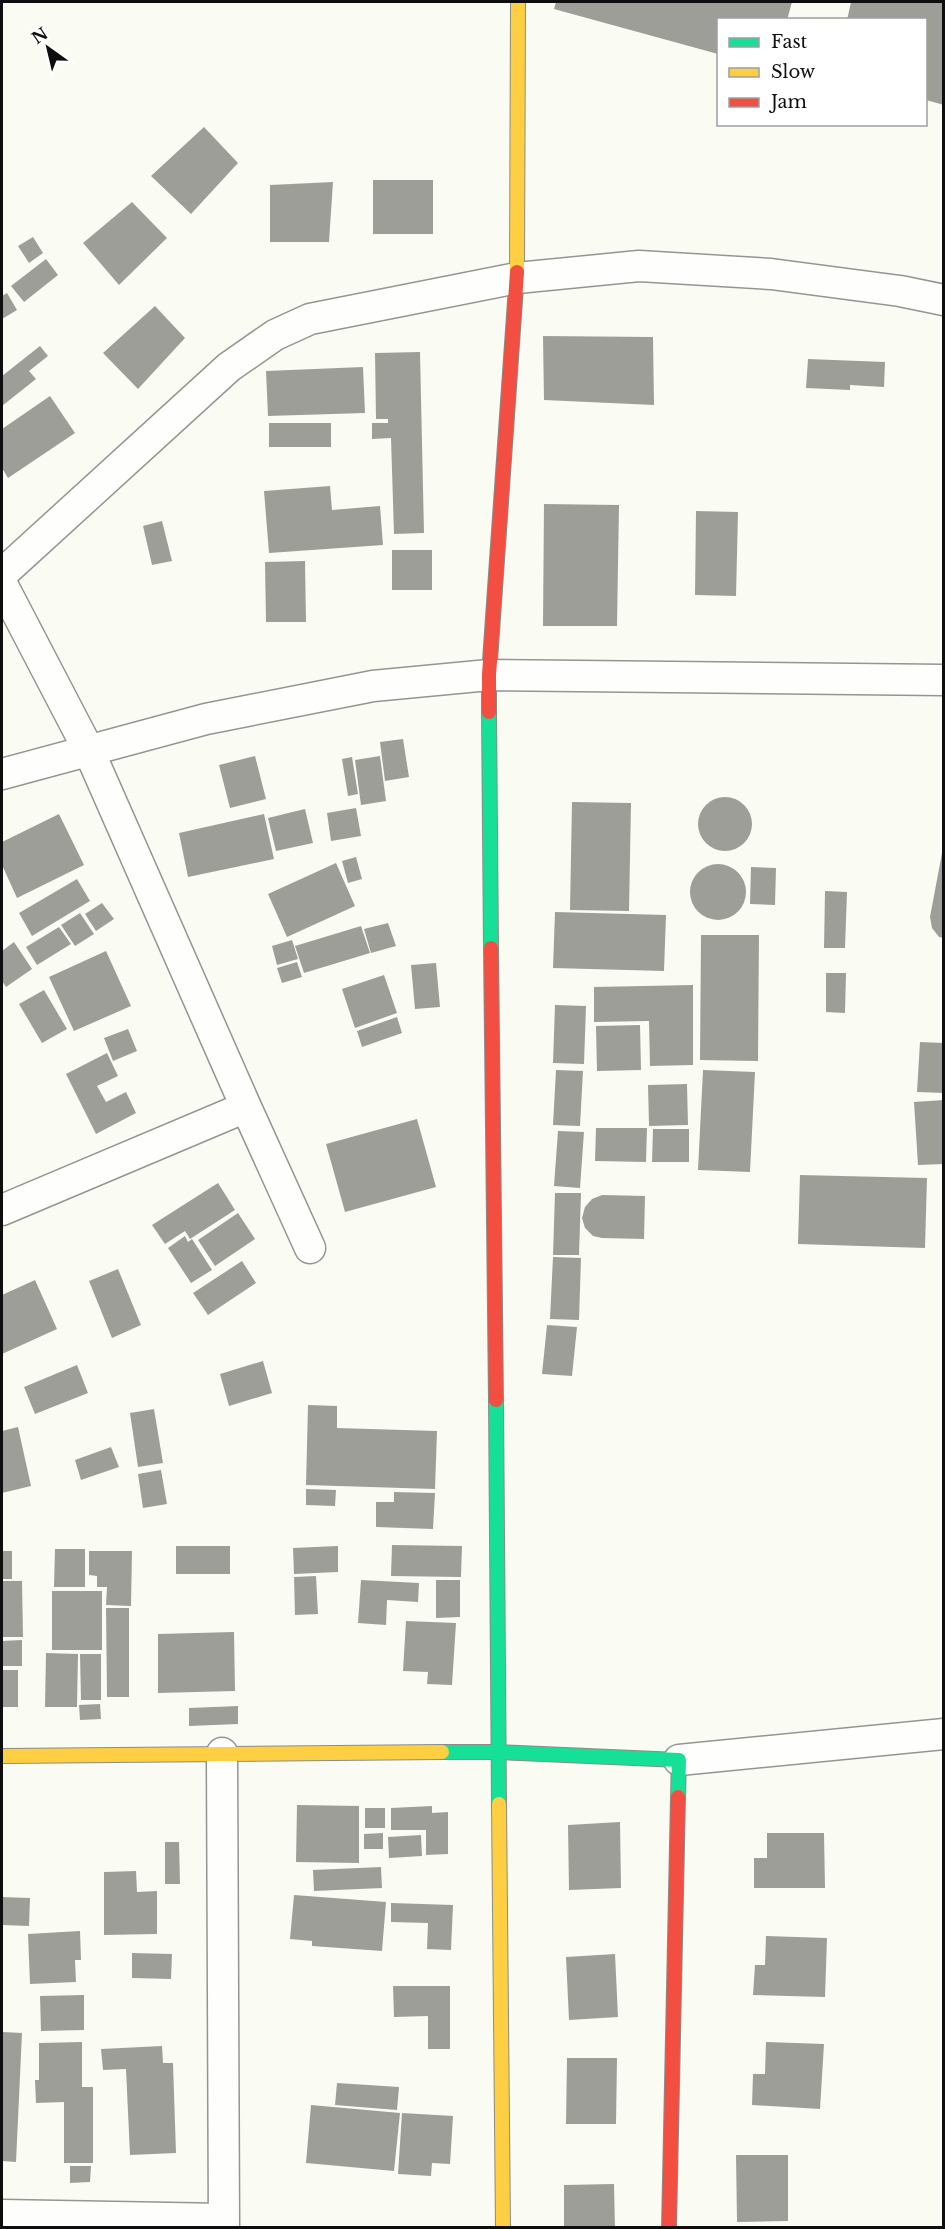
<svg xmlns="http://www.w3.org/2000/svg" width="945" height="2229" font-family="'Libre Baskerville',serif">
<rect width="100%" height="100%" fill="#fafcf4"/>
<path fill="#9e9e99" d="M556 2H792L787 20H718V54L554 9Z
M851 2H944V105L926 100V20H847Z
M204 127 238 163 191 214 151 176Z
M373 180H433V234H373Z
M333 182 329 242H270V185Z
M132 202 167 238 119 285 83 243Z
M33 237 43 253 29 263 18 246Z
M46 259 58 275 24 302 11 286Z
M7 293 17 310 2 319V296Z
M155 306 185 338 138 389 103 353Z
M543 336 653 337 654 405 544 400Z
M40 346 48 356 29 371 36 379 2 406V376Z
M420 352 424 533 394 534 391 438 372 439V423H388V419H376L375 353Z
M808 359 885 362 884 387 850 385V390L806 388Z
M363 367 365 413 268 416 266 371Z
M50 396 75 433 8 478 2 468V429Z
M269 423H331V447H269Z
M330 486 332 510 380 506 383 545 269 553 264 491Z
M544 504 619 505 617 626H543Z
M696 511 738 512 736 596 695 595Z
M162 521 172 561 152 565 143 526Z
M392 550H432V590H392Z
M305 561 306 622H266L265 562Z
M403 739 409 777 385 781 380 742Z
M255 756 266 799 230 808 219 765Z
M380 756 386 801 361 805 355 760Z
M352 757 358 794 348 796 342 759Z
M698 824a27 27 0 1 1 54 0a27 27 0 1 1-54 0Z
M572 802 631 803 629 911 570 910Z
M356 808 361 836 331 841 327 813Z
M305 809 313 843 276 851 268 818Z
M59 814 84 865 17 898 2 865V842Z
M264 814 274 859 188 877 179 833Z
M942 853 944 854V938L939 937 932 928 930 917Z
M356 857 362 879 348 883 342 861Z
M336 863 355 906 287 937 268 894Z
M690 892a28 28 0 1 1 56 0a28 28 0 1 1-56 0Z
M751 867 776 868 775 905 750 904Z
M77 879 90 901 32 936 19 913Z
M825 891 847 892 845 948H824Z
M102 903 114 919 96 931 85 914Z
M555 912 666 915 664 971 553 968Z
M80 913 94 934 75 946 61 925Z
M388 923 396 946 371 953 364 929Z
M361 926 370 953 304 973 295 946Z
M59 927 71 944 37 965 26 947Z
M701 935H759L758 1061 700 1060Z
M292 940 298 959 277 965 272 946Z
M14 942 32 969 6 987 2 981V951Z
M106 951 131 1006 74 1031 49 977Z
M297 962 302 977 282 983 277 968Z
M436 963 440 1007 415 1009 411 965Z
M826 973H846L845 1013 826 1012Z
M384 975 397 1013 355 1028 342 989Z
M693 985V1065L650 1066 649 1021 594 1022V987Z
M44 990 67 1029 42 1043 19 1004Z
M555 1005 586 1006 584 1064 553 1063Z
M397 1017 402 1033 362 1047 357 1031Z
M640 1025 641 1070 597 1071 596 1026Z
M128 1029 137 1051 113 1061 104 1038Z
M920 1042 944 1043V1093L917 1092Z
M107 1053 118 1076 97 1086 106 1102 126 1092 136 1113 96 1134 66 1074Z
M556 1070 583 1071 580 1126 553 1125Z
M703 1070 755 1072 750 1172 698 1170Z
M687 1084 688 1125 649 1126 648 1085Z
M944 1100V1164L918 1165 914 1102Z
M417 1119 436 1187 345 1212 326 1144Z
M596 1128H647L646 1162 595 1161Z
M653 1129H689V1162H652Z
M558 1131 584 1132 580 1188 554 1186Z
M800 1175 927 1178 925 1248 798 1244Z
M218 1183 235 1210 190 1239 185 1231 165 1244 152 1225Z
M555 1193H581L579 1255H553Z
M602 1195 645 1196 644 1239 602 1238 593 1236 585 1228 582 1218 585 1207 592 1199Z
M238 1213 255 1239 215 1266 198 1240Z
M185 1236 188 1242 192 1239 212 1270 191 1283 168 1248Z
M553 1257 581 1258 579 1320 550 1319Z
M242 1261 256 1283 208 1315 193 1293Z
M118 1269 141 1325 112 1338 89 1281Z
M35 1280 57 1329 2 1354V1295Z
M547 1325 577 1327 572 1376 542 1374Z
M263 1361 272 1393 229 1406 220 1374Z
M77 1365 88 1393 35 1414 24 1387Z
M308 1405 337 1406V1428L437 1431 435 1489 306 1485Z
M154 1409 163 1463 138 1467 130 1413Z
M18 1427 31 1486 2 1493V1431Z
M111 1447 119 1467 81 1480 75 1460Z
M161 1470 167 1504 143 1508 138 1474Z
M306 1489 336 1490 335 1506 306 1505Z
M394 1492 435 1493 433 1529 376 1527V1502H394Z
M392 1545 462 1546 461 1577 391 1576Z
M176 1546H230V1574H176Z
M338 1546V1572L294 1574 293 1548Z
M55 1549H85V1587H54Z
M2 1551H12V1579H2Z
M89 1551H132L131 1606 106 1605 107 1587H97V1576L89 1575Z
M316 1576 318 1614 295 1615 294 1577Z
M361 1580 419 1583 418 1602 387 1600 386 1625 358 1623Z
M436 1580H460V1617L436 1618Z
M2 1581H22L23 1637H2Z
M52 1591H102V1650H52Z
M106 1608H129V1697H107Z
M406 1621 456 1623 452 1685 427 1684 428 1672 403 1671Z
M234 1632 235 1691 158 1693V1634Z
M22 1640V1666H2V1641Z
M46 1653 78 1654 77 1707H45Z
M80 1654H101V1700H81Z
M2 1670H18V1707H2Z
M100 1704 101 1719 80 1720 79 1705Z
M238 1706V1724L189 1726V1708Z
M297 1805 359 1806V1863L296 1862Z
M432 1806V1813L448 1812V1854L426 1855V1830H391V1808Z
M365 1808H385V1828H365Z
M620 1822 621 1888 569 1890 568 1825Z
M383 1833V1849H364V1834Z
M767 1833H824L825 1888H754V1858H767Z
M421 1835 422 1856 389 1858 388 1837Z
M165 1842H179L180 1884H165Z
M381 1867 382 1888 314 1891 313 1870Z
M136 1871 137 1892 157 1891V1934L104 1935V1872Z
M294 1895 386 1902 382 1951 312 1946V1941L290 1939Z
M2 1897 30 1898 29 1926 2 1925Z
M391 1903 453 1905 451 1950 427 1949 428 1923 391 1922Z
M80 1931 81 1960H75L76 1982 30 1984 28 1934Z
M766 1936 827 1938 825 1997 753 1995 755 1965H765Z
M132 1953 172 1954 171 1979 132 1978Z
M615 1954 618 2017 569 2020 566 1957Z
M393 1986H450V2049H428V2016L394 2017Z
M84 1995V2030L41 2031 40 1996Z
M3 2032 22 2033 16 2162 2 2161Z
M82 2042V2087H93V2163H64V2102L36 2103 35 2080H39V2043Z
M766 2042 824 2044 820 2109 752 2105 753 2074H765Z
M162 2046 163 2063H173L176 2153 130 2155 126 2069 103 2070 101 2049Z
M567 2058H617L616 2124H566Z
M337 2083 399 2087 397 2110 335 2105Z
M311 2105 400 2113 394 2171 306 2163Z
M402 2113 453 2116 450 2164 432 2163 431 2176 398 2174Z
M736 2155H788V2221L737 2222Z
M70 2166H91L90 2182 70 2183Z
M614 2184 615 2228H564V2185Z"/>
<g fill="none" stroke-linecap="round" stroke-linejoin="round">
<g stroke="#949592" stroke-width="33">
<path id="street" d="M2 574 229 367 275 335 310 319 517 278 639 266 771 274 900 291 944 300
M2 584 89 751 246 1107 310 1248
M2 774 206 719 373 686 489 675 944 680
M2 1210 246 1107
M222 1753 224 2228
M679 1760 944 1734
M2 2215 224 2219"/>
</g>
<g stroke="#8b8c88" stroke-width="16">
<path id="fast" d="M489 712 491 948
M496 1400 499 1804
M442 1752H499L679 1760 678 1797"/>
</g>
<g stroke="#8b8c88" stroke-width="16">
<path id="slow" d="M517 272 518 2
M2 1756 442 1752
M499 1804 503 2228"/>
</g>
<g stroke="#8b8c88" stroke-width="16">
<path id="jam" d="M489 712V675L517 272
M491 948 496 1400
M669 2228 678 1797"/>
</g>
<use href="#street" stroke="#fefffd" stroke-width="30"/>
<use href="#fast" stroke="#16e098" stroke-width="14"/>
<use href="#slow" stroke="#ffcf43" stroke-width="14"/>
<use href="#jam" stroke="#f24e42" stroke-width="14"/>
</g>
<rect width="945" height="2229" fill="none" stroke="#0e0e0e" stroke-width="6"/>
<rect x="717" y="18" width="210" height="108" fill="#ffffff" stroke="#9f9f9f" stroke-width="1.5"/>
<rect x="729" y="38" width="30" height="9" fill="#16e098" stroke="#9f9f9f" stroke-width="1.5"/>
<text x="771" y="48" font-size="18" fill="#0e0e0e">Fast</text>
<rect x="729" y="68" width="30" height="9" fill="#ffcf43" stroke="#9f9f9f" stroke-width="1.5"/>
<text x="771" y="78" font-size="18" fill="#0e0e0e">Slow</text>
<rect x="729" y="98" width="30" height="9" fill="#f24e42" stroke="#9f9f9f" stroke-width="1.5"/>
<text x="771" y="108" font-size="18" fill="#0e0e0e">Jam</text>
<g transform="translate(48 48) rotate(326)" stroke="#ffffff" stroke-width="4.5" paint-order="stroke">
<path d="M0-4.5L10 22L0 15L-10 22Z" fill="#0e0e0e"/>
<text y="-9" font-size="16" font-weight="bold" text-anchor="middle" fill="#0e0e0e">N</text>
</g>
</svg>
